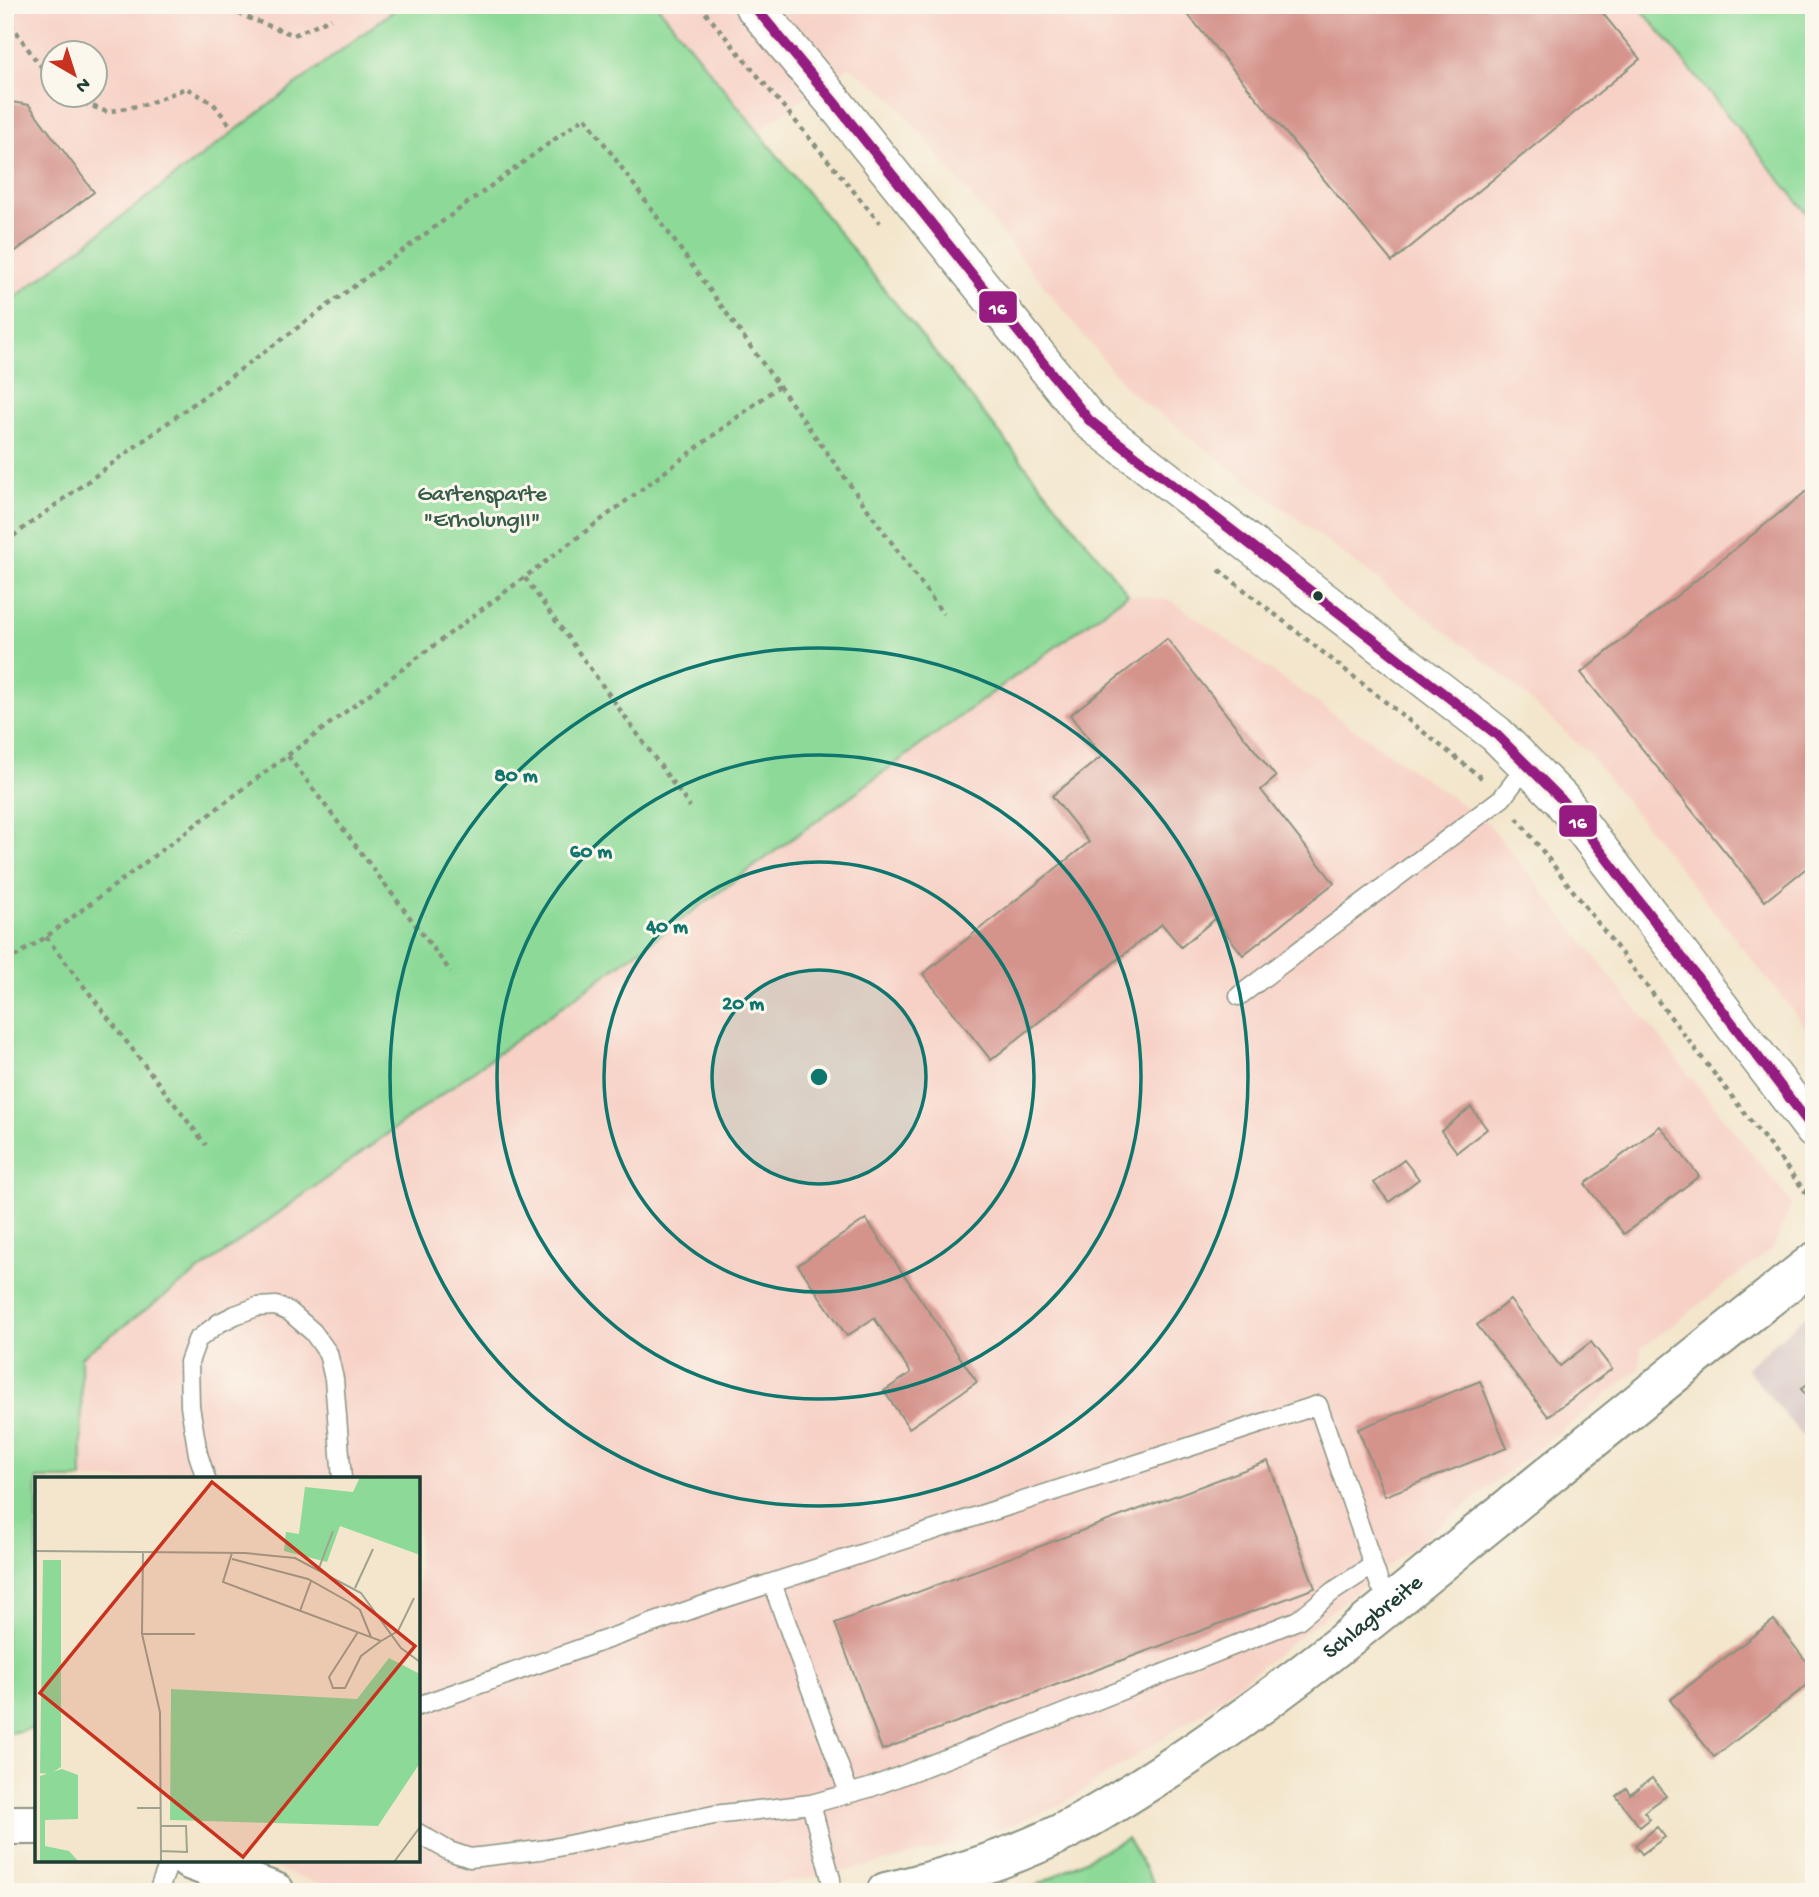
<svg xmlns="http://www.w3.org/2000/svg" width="1819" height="1897" font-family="'Gochi Hand',sans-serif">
<rect width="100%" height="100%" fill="#fbf7ec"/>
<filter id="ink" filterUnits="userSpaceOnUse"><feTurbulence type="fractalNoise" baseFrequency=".0143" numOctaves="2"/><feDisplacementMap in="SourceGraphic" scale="14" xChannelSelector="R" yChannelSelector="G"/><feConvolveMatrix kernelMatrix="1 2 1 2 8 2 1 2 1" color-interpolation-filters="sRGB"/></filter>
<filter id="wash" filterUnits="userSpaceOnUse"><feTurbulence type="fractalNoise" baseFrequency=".00686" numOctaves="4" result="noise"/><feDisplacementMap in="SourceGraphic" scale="28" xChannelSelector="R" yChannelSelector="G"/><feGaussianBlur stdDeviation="1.57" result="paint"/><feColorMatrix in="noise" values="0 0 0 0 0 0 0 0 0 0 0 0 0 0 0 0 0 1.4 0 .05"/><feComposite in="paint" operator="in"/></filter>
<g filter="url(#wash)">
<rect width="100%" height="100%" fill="#f3e6cc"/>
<path fill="#f7d1c6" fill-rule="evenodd" d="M5 5H401L5 305ZM52 52H94V94H52Z
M657 5H1638L1814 222V1038L1588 753 1504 676 1128 390 892 98 849 66 758 131Z
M1128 594 1172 601 1488 823 1792 1204 1773 1248 1641 1349 1639 1369 1207 1709 1061 1805 969 1841 851 1870 729 1892H342L253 1860H418V1479H82L81 1358Z"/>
<path fill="#d2bfbf" d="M1814 1311V1450L1746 1368 1803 1318Z"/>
<path fill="#8dda98" stroke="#568c66" stroke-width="2" d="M401 5H657L1128 594 81 1357 82 1479H37V1727L5 1734V305Z
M1638 5H1814V222Z
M1127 1838 1159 1892H1024Z"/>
<g id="blocks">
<path fill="#d4938b" d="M1180 5H1596L1640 59 1392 262Z
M11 102 29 105 94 192 5 259V107Z
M1814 485V862L1765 901 1581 673Z
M1167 639 1276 777 1261 790 1334 883 1243 955 1215 919 1181 947 1162 924 991 1060 923 974 1089 842 1052 796 1102 756 1070 715Z
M1471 1107 1487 1129 1457 1152 1441 1131Z
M1660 1126 1699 1176 1624 1234 1585 1184Z
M1404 1160 1419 1179 1389 1202 1374 1183Z
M866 1219 977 1382 909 1428 884 1391 911 1373 874 1318 847 1336 798 1265Z
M1510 1300 1560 1366 1591 1342 1612 1369 1548 1416 1477 1325Z
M1814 1379V1405L1801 1389Z
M1480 1381 1507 1448 1385 1496 1358 1429Z
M1268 1461 1315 1588 882 1750 835 1623Z
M1774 1620 1814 1671V1680L1714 1757 1670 1700Z
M1652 1778 1666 1796 1644 1812 1650 1819 1640 1827 1616 1796 1626 1788 1630 1794Z
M1657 1827 1665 1837 1642 1854 1635 1845Z"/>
</g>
</g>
<g filter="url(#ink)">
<use href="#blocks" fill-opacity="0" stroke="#899280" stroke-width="2"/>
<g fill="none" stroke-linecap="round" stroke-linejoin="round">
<g stroke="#899280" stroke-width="21">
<path id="service" d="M1239 996 1502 798 1528 764
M206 1479 198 1454 190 1406 189 1362 197 1340 219 1323 235 1315 257 1307 276 1306 290 1312 313 1332 328 1353 334 1379 342 1479
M772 1583 849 1793
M418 1706 704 1605 1318 1405 1380 1585 1396 1600
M811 1804 831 1879 832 1892
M418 1833 449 1851 470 1858 548 1849 714 1815 811 1804 869 1788 1047 1720 1298 1620 1332 1592 1372 1566
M158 1892 170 1860"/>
</g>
<g stroke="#899280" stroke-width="40">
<path id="minor" d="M753 5 834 102 1089 420 1496 734 1561 799 1814 1130"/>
</g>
<g stroke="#899280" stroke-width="42">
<g id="tertiary">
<path d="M5 1825H37"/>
<path d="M189 1860 275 1892"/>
<path id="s1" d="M886 1892C950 1877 1014 1858 1073 1827 1107 1809 1139 1788 1170 1768 1274 1700 1369 1622 1464 1544 1580 1450 1696 1355 1814 1262"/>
</g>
</g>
<path stroke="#899280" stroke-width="4.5" stroke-dasharray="5 5" stroke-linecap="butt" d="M220 5 251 19 294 35 331 18
M699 5 880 223
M5 15 33 56 52 80
M66 94 69 97 107 112 147 104 186 88 213 103 230 125
M779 386 943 614
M5 542 585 117 779 386 46 937 5 963
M1219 570 1484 780
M525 578 690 807
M288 756 451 972
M1517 818 1814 1203
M46 937 206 1145"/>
<use href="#service" stroke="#fff" stroke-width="18"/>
<use href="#minor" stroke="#fff" stroke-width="37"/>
<use href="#tertiary" stroke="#fff" stroke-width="38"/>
<g stroke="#fbf7ec" stroke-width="16">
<path id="bus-1" d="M753 5 834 102 1089 420 1496 734 1561 799 1814 1130"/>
</g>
<use href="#bus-1" stroke="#951b81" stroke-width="10"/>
</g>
</g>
<circle cx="819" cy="1077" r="107" fill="#0f766e" fill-opacity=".12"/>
<g fill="none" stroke="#0f766e" stroke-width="3.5">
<circle cx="819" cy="1077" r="107"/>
<circle cx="819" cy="1077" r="215"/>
<circle cx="819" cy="1077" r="322"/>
<circle cx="819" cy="1077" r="429"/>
</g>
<circle fill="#1f3d34" stroke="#fbf7ec" stroke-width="2.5" cx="1318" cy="596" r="6"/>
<g text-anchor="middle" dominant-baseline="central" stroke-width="6" stroke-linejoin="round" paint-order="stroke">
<g font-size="23" fill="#355c48" stroke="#fbf7ec">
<text x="482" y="495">Gartensparte<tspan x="482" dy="26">"ErholungII"</tspan></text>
</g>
<g font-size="23" fill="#1f3d34" stroke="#fbf7ec">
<text stroke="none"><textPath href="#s1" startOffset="565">Schlagbreite</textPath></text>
</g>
</g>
<g transform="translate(35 1477)">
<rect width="385" height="385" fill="#f3e6cc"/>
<path d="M325 0H385V78L305 49 292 85 249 74 251 55 264 57 270 10 318 15ZM8 83H26V290L15 297 5 296ZM354 181 385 197V286L343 349 135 343 136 212 322 222ZM27 292 43 298V342L10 343V369L34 374 44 385H5V299Z" fill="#8dda98"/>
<path fill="none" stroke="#9ea28f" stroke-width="2" d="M0 74 210 76 260 81 326 116 366 171 385 185M108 75 107 157 125 235 126 385M197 76 188 105 346 164 363 154 379 121M197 82 273 102 314 125 325 133 336 160M284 91 298 54M320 111 338 72M265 134 276 104M323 155 294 200 298 211H310L326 179 346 164M107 157H160M102 331H125M125 349H151L152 375 126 374M359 385 385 350"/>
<path fill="#c8321e" fill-opacity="0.15" stroke="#c8321e" stroke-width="3.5" d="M177 5 380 169 208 380 5 216Z"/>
<rect width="385" height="385" fill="none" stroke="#1f3d34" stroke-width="3.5"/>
</g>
<circle cx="819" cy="1077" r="10" fill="#0f766e" stroke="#fbf7ec" stroke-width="3.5"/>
<g font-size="21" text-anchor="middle" font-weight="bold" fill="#0f766e" stroke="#fbf7ec" stroke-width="6" stroke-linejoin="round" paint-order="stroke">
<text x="516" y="781">80 m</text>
<text x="591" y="857">60 m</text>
<text x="667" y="932">40 m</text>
<text x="743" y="1009">20 m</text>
</g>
<g stroke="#fbf7ec" stroke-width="2.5">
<rect x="978" y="290" width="40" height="34" rx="7" fill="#951b81"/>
<rect x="1558" y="804" width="40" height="34" rx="7" fill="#951b81"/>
</g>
<g font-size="19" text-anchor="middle" font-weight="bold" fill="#fff">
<text x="998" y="314">16</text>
<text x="1578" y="828">16</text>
</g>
<rect width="1819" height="1897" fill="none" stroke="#fbf7ec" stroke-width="28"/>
<g transform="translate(74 74) rotate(141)"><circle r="33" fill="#fbf7ec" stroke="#a3ada2" stroke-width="2"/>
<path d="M0-5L12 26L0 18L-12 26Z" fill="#c8321e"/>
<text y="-10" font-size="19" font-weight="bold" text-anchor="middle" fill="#1f3d34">N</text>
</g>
</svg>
